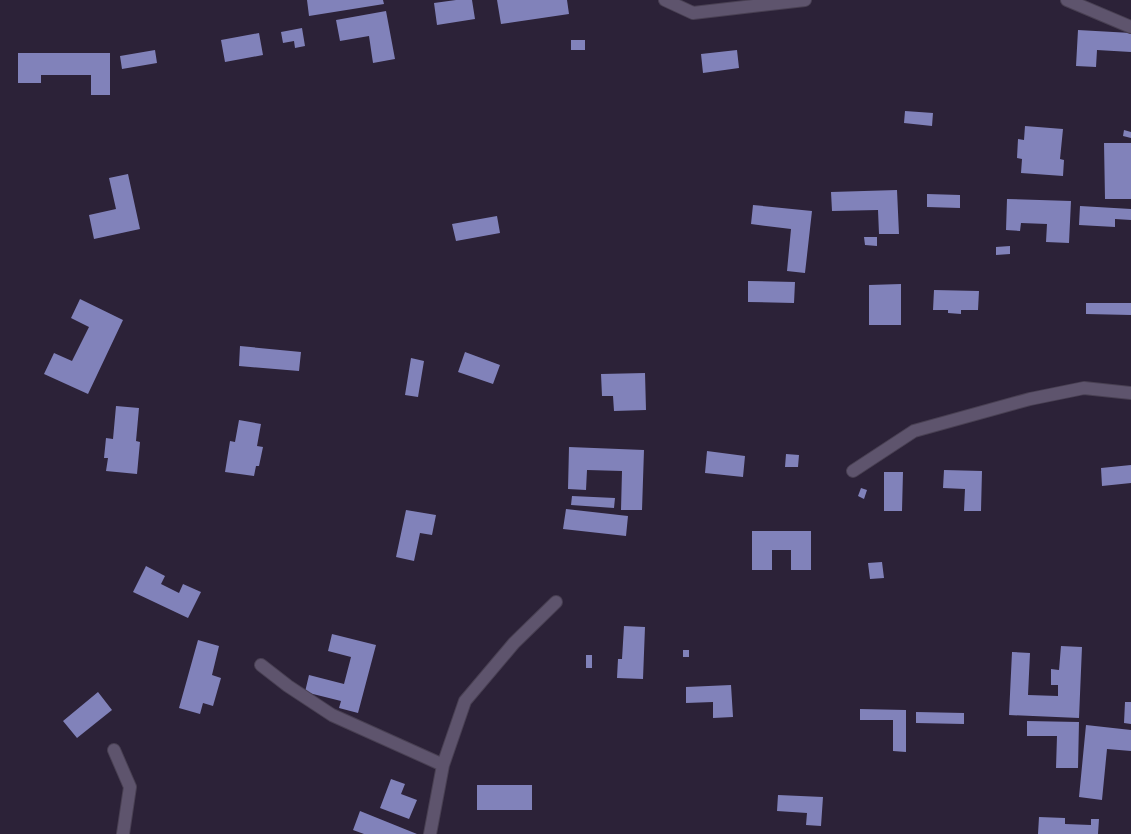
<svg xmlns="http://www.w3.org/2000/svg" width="1131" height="834" font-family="Karla,sans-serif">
<rect width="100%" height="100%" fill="#2c2238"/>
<path fill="#8182ba" d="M307 0H383L384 4 309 16Z
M456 0H472L475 19 437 25 434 3Z
M497 0H567L569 14 501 24Z
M386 11 395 59 373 63 369 36 340 41 336 20Z
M302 28 305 46 295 48 294 41 283 43 281 32Z
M1078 30 1131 33V52L1097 50 1096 67 1076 66Z
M259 33 263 55 225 62 221 40Z
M571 40H585V50H571Z
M155 50 157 63 122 69 120 56Z
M737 50 739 68 703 73 701 54Z
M18 53H110V95H91V75H41V83H18Z
M905 111 933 113 932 126 904 123Z
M1025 126 1063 129 1060 159 1064 160 1063 176 1021 173 1022 159 1017 158 1018 139 1024 140Z
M1124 130 1131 132V138L1123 136Z
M1104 143H1131V199H1105Z
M128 174 140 229 94 239 89 215 116 209 109 178Z
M897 190 899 234H879L878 210 832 211 831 192Z
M927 194 960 195V208L927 207Z
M1007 199 1071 201 1069 243 1046 242 1047 224 1021 223 1020 231 1006 230Z
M753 205 812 211 805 273 787 271 791 229 751 224Z
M1080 206 1131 209V220L1115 219V227L1079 225Z
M497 216 500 233 456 241 452 224Z
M864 237H877V246L865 245Z
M1010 246V254L996 255V247Z
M748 281 795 282 794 303 748 302Z
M901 284V325H869V285Z
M934 290 979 291 978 310H961V314L948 313V310H933Z
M80 299 123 320 88 394 44 374 54 353 72 361 89 327 71 318Z
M1086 303H1131V315L1086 314Z
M240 346 301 352 299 371 239 366Z
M465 352 500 365 493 384 458 372Z
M411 358 424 361 418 397 405 395Z
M645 373 646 410 614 411 613 396H602L601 374Z
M116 406 139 408 136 441 140 442 137 474 106 471 108 458H104L106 438 113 439Z
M239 420 261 424 257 446 263 447 259 466H256L254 476 225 472 230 441 235 442Z
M569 447 644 450 642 510H621L622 471 587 470 586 490 568 489Z
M707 451 745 456 743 477 705 473Z
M786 454 799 455 798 467H785Z
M1131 465V483L1102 486 1101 468Z
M944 470 982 471 981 511H964L965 489 943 488Z
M884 472H903L902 511H884Z
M861 488 867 490 864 499 858 496Z
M572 496 615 498 614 508 571 505Z
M566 509 628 516 626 536 563 529Z
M406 510 436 515 432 535 420 533 414 561 396 557Z
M752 531H811V570H791V550H772V570H752Z
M882 562 884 578 870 579 868 563Z
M146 566 165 576 161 584 179 593 183 584 201 592 188 618 133 592Z
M624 626 645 627 643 679 617 678 618 659H622Z
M332 634 376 645 358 713 339 708 341 701 305 692 309 675 344 684 351 657 328 651Z
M198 640 219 646 212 675 221 678 213 706 203 703 200 714 179 708Z
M1061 646 1082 647 1079 718 1009 715 1012 652 1030 653 1028 695 1058 696V685H1051V669L1059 670Z
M683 650H689V657H683Z
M586 655H592V668H586Z
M731 685 733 717 713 718V702L686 703V687Z
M98 692 112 710 77 738 63 721Z
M1125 702H1131V724L1124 723Z
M860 709 906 710V752L893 751V720H860Z
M916 712 964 713V724L916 723Z
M1027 721 1079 722 1078 768H1056L1057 736H1027Z
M1086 725 1131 730V751L1107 749 1102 800 1079 797Z
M391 779 405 784 401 794 417 800 409 819 380 808Z
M477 785H532V810H477Z
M778 795 823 797 821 826 806 825 807 813 777 811Z
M360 811 417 834H364L353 830Z
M1039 817 1065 818V824L1091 825V819H1099L1098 834H1038Z"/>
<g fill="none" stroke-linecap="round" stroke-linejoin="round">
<g stroke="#494053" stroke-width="14">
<path id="minor" d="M665 0 693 13 805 0
M1067 0 1131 27
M853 471 914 431 1030 399 1084 388 1131 393
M261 665 288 686 332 715 443 765
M114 750 130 787 123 834
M430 834 443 765 465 701 514 643 556 602"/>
</g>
<use href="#minor" stroke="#5e546d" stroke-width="12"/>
</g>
</svg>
